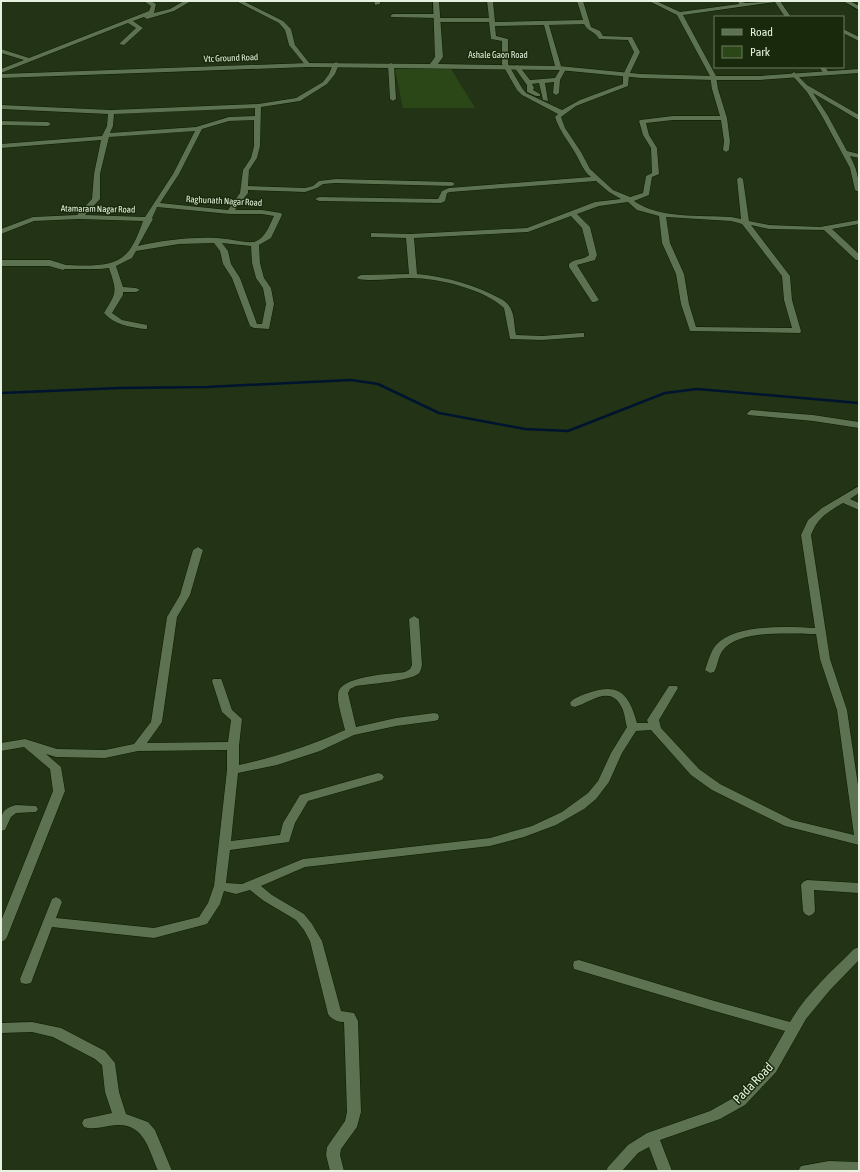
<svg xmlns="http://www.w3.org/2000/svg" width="860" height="1172" font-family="'Asap Condensed',sans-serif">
<rect width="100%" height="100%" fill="#223415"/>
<path fill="#2c4717" d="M395 69H451L475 108H403Z"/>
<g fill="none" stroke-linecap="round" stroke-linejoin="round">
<path stroke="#00142f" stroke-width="2.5" d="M1 393 119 388 207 387 351 380 378 384 439 413 525 429 568 431 665 393 697 389 859 403"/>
<g stroke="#0b1b00" stroke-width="1">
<path id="minor" d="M144 1H151L156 4 154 13 170 9 184 1H191L174 11 147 19 144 17 133 21 143 28 124 45 119 44 136 28 128 23 1 73V69L24 60 1 53V49L29 58 149 11 151 6Z
M236 1H243L283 21 291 29 295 45 310 64V66H306L289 45 285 30 279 23Z
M374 1H380V4L375 5Z
M487 1H493L495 22 583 20 577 1H583L591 27 600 31 603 36 632 37 640 52 629 75 628 86 576 106 561 117 565 128 581 152 590 169 613 190 630 197 643 193 646 176 652 173 651 148 643 135 639 121 640 120 673 116H720L712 89 710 76 677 15 649 1H656L680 12 739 4 738 1 746 3 780 1 791 17H785L775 2 683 15 716 76 718 89 727 118 730 141 729 150 726 152 723 150 724 141 721 120H673L646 123 649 135 657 148 659 174 652 177 649 195 634 201C659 219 701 215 731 217L741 219 737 179 740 177 743 179 749 221 769 225 820 227 859 220V224L832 229 859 254V260H856L824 230 769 229 751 225 790 276 792 300 801 331 800 333 690 331 681 304 676 274 662 243 659 216 637 210 628 202 599 206 577 214 590 227 597 255 595 260 577 265 599 300 595 302H592L569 267V264C575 258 584 260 589 255L582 228 571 216 528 232 414 238 417 274C447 277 476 285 503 300 516 309 513 321 516 335L542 336 581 333H584V337L542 340 510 339 504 308C484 289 438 278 411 278 394 278 374 282 358 279L357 277 361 275 409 274 406 238 374 237H371V233L410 234 527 228 595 202 621 199 609 192 596 181 450 192 447 193 445 201 441 203 319 201 315 199 319 197 438 199 442 191 449 188 591 177C582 170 580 160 574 151 567 139 559 130 555 117L558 114 522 95 517 90 502 64V41L491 39 489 22H437L434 20 437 18H489ZM584 24C588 32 594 30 599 39L628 40 634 52 623 75V84L580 100 562 110 526 93 522 88 508 64V39L496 36 495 26 544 25 555 66 558 68 561 66 549 25ZM666 217 731 221 742 224 782 276 784 300 792 328 696 327 689 304 684 274 670 243Z
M843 1H850L859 6V10Z
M393 14H437L440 16 437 18 391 17V15Z
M843 29 859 37V41L843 33Z
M336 62 339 64 335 74 327 84 300 101 261 107 260 146 257 158 249 170 248 186 305 188 313 186 319 181 336 179 452 182 455 184 452 186 336 183 323 184 317 188 305 192 248 190V193L235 210H262L281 213 282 215 271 238 259 245 260 263 264 278 271 288 274 304 269 329 254 328 250 326 232 278 223 264 220 251 214 243 179 244 136 251 132 258 116 266 123 287 136 288 140 290 136 292H123V295L112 313 122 320 147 325V329H144C130 327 114 325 104 313 117 292 117 292 109 268L100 269H63L59 267 63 265C81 265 112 269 126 254 133 248 140 230 143 221L79 219 34 221 1 234V229L33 217 77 215 92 199 94 174 101 140 1 148V144L102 136 107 126 108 114 1 109V105L111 110 258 104 296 98 323 82 329 74 333 64ZM255 108V116L229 117 196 127 110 133 113 126 114 114ZM254 120V146L251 158 243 170 240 193 228 210 160 203 179 174 202 129 229 121ZM195 131 173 174 145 217 85 215 100 199V174L109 137ZM157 207 230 214H262L274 216C269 226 265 240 253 242 244 243 226 238 216 238 190 237 164 240 138 246L153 219 152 218ZM222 243 251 246 252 263 256 278 263 288 266 304 262 324H257L240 278 231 264 228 251Z
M391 63 394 65 396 99 393 101 390 99 388 65Z
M517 65 519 66 530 80 555 78 561 68H565L566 69 560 80 559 93 556 95 553 93 554 82 545 83 548 101 543 100 539 83 532 84 534 88 533 90 540 94V96H536L527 92V85L514 67Z
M819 67H825L830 74 829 75H825Z
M794 72 807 85 859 115V120L857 119 813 93 828 116 847 151 859 154V158L850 156C857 169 859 178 859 192L855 190 850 168 822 116 807 92 791 74Z
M1 121 48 122 51 124 48 126 1 125Z
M751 410 813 415 859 422V428L813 421 748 415 747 413Z
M859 486V493L850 499 859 503V510L843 503C828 512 818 517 811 535L830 659 847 710 859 792V845L785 826 712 790 691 775 651 730 636 731 622 753 609 782 596 799 584 809 556 825 524 837 490 846 305 867 261 886 272 895 304 914 312 924 322 941 341 1011 354 1013 358 1021 361 1112 357 1127 341 1149 340 1155 344 1171H330L326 1155 327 1147 345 1121 347 1112 344 1022C338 1022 332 1020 328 1014L310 941 304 930 296 920 264 901 250 890 236 894 224 891 220 904 207 924 154 938 52 927 31 983 26 984 21 983 20 979 52 899 56 897 60 899 62 902 56 918 154 928 199 917 208 903 214 886 227 770V750L138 751 105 758 56 757 46 754 61 767 65 791 7 937 5 940 1 942V921L53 791 50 769 24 747 1 751V743L25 739 57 749 105 750 134 744 151 722 167 617 180 595 193 550 198 547 203 550 190 595 177 617 162 722 147 743 228 742 231 720 222 712 212 681 213 679H221L222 681 232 710 242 719 239 746V765C276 757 310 746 345 730 343 720 337 704 338 694 339 676 390 674 405 672L410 669 412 665 409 619 414 616 419 619 422 665C421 668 421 672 418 674 409 681 369 684 356 686L350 689 348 693 356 727 396 718 434 713 438 714 439 717 438 720 434 721 396 726 354 735 320 751 277 765 238 773 231 841 280 835 283 823 300 795 378 773 382 774 384 777 382 780 308 801 295 823 289 842 230 850 226 883 242 884 303 859 490 838 532 826 562 812 588 793 598 781 611 753 627 727C625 721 625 714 622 708 611 684 591 702 575 707L571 706 570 703C573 698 582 695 588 693 620 682 629 695 637 723H648L647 720 669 686H677L678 688 659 720 661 728 699 769 720 784 792 820 854 835 837 710 820 659 816 634C792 634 740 629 723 650 718 656 718 666 714 672L710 673 705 670C708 662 710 652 716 645 736 623 788 627 815 628L801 535 808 520 822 508Z
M16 805 36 806 38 809 36 812 16 813 11 817 5 830 1 831C1 816 0 809 16 805Z
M807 880 859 883V893L814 890 815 911 813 914 809 916 805 914 803 911 801 885 803 882Z
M859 947V960L830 990 806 1019 776 1072 745 1105 720 1119 660 1140 672 1171H658L649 1147 638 1153 622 1171H606L608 1167 628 1145 647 1133 710 1111 735 1097 766 1064 785 1031 711 1010 574 969 573 965 574 961 579 960 711 1000 790 1022C806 994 832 971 854 949Z
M32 1022 61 1028 105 1051 115 1063 119 1092 126 1114 148 1122 155 1130 172 1171H158C147 1145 143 1120 109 1126 101 1127 92 1130 84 1127L82 1123 84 1119 112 1113 105 1092 102 1065 95 1059 53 1037 32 1032 1 1033V1023Z"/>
</g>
<g stroke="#0b1b00" stroke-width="1">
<path id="tertiary" d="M433 1H439L443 57 438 64 559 66 641 74 714 76H759L859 69V73L759 80H714L641 78 559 70 308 67 1 78V74L308 63 430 64 435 57Z
M1 260H50L66 265 68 267 63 270 49 266H1Z
M829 1161 859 1162V1171H798L801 1166Z"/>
</g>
<use href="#minor" fill="#5d7250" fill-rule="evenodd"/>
<use href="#tertiary" fill="#5d7250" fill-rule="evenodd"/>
</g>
<g text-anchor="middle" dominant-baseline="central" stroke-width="3" stroke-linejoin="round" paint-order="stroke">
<g font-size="9" fill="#e6f2df" stroke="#182a0b">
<text x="498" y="55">Ashale Gaon Road</text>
<text transform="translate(231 58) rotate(-2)">Vtc Ground Road</text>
<text transform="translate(224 201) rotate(3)">Raghunath Nagar Road</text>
<text transform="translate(98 209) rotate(1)">Atamaram Nagar Road</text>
</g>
<g font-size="13" fill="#e6f2df" stroke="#182a0b">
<text transform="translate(753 1083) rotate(-46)">Pada Road</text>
</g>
</g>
<rect width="860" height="1172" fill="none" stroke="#e6f2df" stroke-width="4"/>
<rect x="714" y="16" width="130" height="52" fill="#182a0b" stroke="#6a7a60"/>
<rect x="722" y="29" width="20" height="6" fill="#5d7250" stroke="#6a7a60"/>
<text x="750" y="36" font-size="12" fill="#e6f2df">Road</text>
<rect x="722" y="46" width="20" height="12" fill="#2c4717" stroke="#6a7a60"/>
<text x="750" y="56" font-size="12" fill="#e6f2df">Park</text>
</svg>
